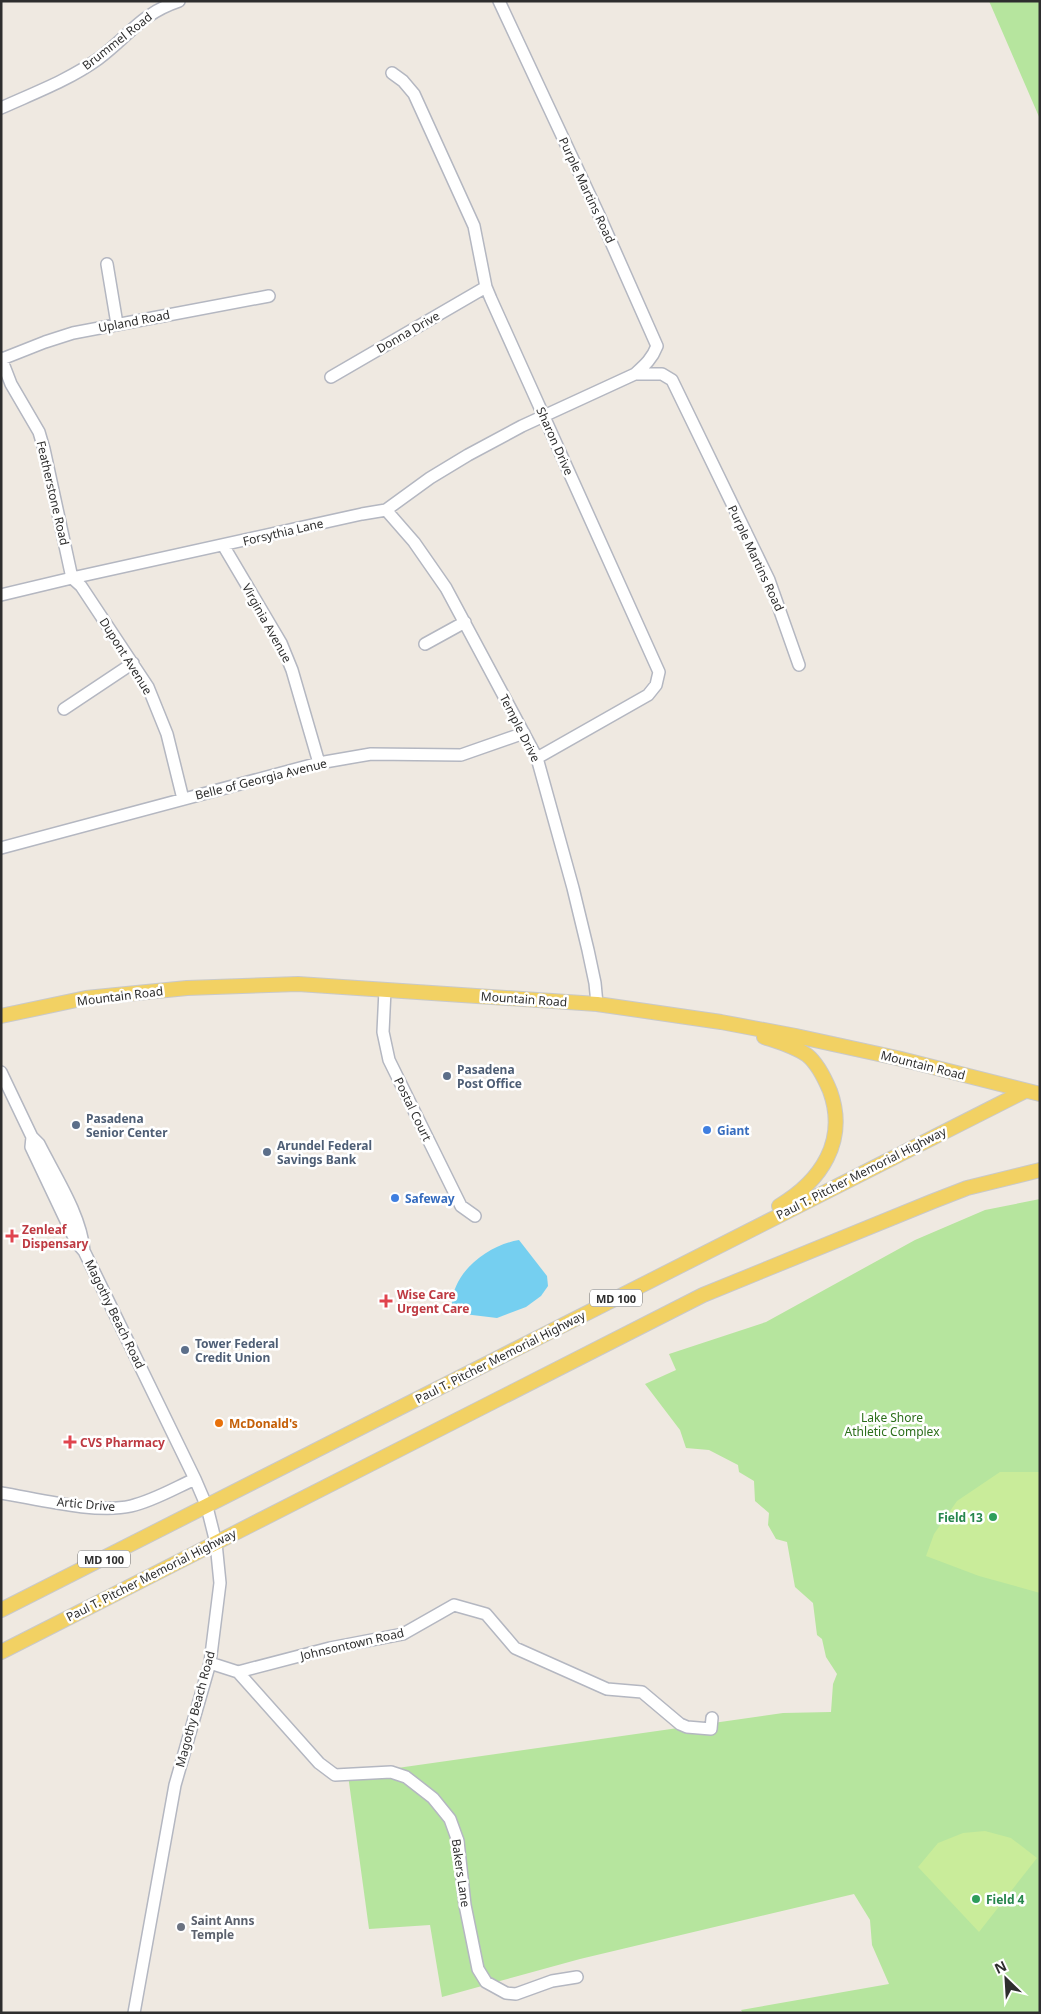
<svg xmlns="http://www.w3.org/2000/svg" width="1041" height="2014" font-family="'Noto Sans',sans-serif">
<rect width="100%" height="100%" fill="#efe9e1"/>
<path fill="#b6e59e" d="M989 1H1040V119Z
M1040 1199V2013H743L741 2010 889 1984 872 1945 870 1920 854 1894 580 1959 442 1997 430 1925 369 1929 348 1775 783 1713 831 1712 833 1684 837 1674 826 1657 822 1639 817 1635 813 1603 795 1587 787 1542 776 1539 768 1525 769 1513 755 1501 754 1481 739 1472 738 1465 709 1450 686 1448 680 1430 645 1384 676 1370 669 1354 766 1322 915 1240 985 1210Z"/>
<path fill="#c9ec9a" d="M1000 1472H1040V1593L979 1576 926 1556 934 1534 957 1501Z
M985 1831 1011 1838 1037 1858 979 1932 918 1867 938 1843 963 1833Z"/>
<path fill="#75cff0" d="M519 1240 547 1276 548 1286 541 1296 526 1307 497 1318 464 1314 452 1304C453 1271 489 1245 519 1240Z"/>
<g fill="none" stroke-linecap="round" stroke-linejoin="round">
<g stroke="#b4b7c1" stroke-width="14">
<path id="minor" d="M392 73 403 81 414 94 474 226 486 287 491 299 659 672 656 685 648 695 537 758
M1 108C34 93 69 80 98 59 129 36 140 14 179 1
M107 264 117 324
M1 358 11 384 39 432 44 449 72 578 81 586 148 687 167 734 183 799
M2 359 45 342 73 333 269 296
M635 374H662L672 380 769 580 799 665
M331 377 486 287
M386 510 414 542 446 588 537 758 573 888 588 950 595 983 597 1004
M223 545 281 643 292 670 319 763
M1 595 72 578 362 514 386 510 430 478 468 455 522 426 635 374C645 365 652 359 657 346L599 215 499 1
M425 644 465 622
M64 709 133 663
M1 848 319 763 371 754 461 755 524 733
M385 990 383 1032 389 1060 461 1206 475 1216
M1 1072 32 1137 39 1144C55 1176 81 1215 84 1251
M32 1137 31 1147 76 1242 84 1251 195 1479 207 1507 216 1543 220 1583 210 1663 175 1785 134 2013
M1 1493C38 1499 96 1514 131 1506 153 1501 175 1488 195 1479
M210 1663 238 1672 330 1648 403 1634 454 1605 486 1614 515 1648 607 1689 642 1692 680 1724 687 1727 711 1729 712 1718
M238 1672 319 1763 335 1775 391 1772 406 1777 433 1798 450 1819 458 1841 465 1905 478 1969 486 1982 506 1993 516 1994 552 1981 577 1977"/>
</g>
<g stroke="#c9c9c9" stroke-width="16">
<path id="major" d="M1 1016 86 998 187 988 298 984 597 1004 721 1022 796 1036 897 1058 1040 1094
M764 1037C779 1042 794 1046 807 1055 817 1063 825 1079 830 1091 848 1141 821 1181 779 1206
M1 1610 1025 1091
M1 1652 703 1295 931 1202 967 1188 1040 1170"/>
</g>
<use href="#minor" stroke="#fff" stroke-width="11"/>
<use href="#major" stroke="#f2d163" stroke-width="14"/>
</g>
<g fill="#5c6f8a" stroke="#fff" stroke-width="2">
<circle cx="447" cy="1076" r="5"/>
<circle cx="76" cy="1125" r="5"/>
<circle cx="267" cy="1152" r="5"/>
<circle cx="185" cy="1350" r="5"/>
</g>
<g fill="#3f7fe0" stroke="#fff" stroke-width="2">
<circle cx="707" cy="1130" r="5"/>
<circle cx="395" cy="1198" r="5"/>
</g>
<g fill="#e0444e" stroke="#fff" stroke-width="2">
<path d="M9.5 1228.5h5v5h5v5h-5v5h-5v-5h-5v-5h5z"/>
<path d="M383.5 1293.5h5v5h5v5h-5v5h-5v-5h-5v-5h5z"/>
<path d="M67.5 1434.5h5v5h5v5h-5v5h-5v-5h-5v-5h5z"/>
</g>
<circle fill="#e8710a" stroke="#fff" stroke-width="2" cx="219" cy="1423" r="5"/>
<g fill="#2e9e5b" stroke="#fff" stroke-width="2">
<circle cx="993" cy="1517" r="5"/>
<circle cx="976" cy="1899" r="5"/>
</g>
<circle fill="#6b7280" stroke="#fff" stroke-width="2" cx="181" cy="1927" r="5"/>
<g text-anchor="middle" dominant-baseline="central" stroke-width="5" stroke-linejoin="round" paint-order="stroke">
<g fill="#fff" stroke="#6d6d6d" stroke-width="1">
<rect x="590" y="1289.5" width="52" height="17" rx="4"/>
<rect x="78" y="1550.5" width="52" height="17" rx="4"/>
</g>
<g font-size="11" font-weight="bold" fill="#2e2e2e">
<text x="616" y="1298">MD 100</text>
<text x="104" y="1559">MD 100</text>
</g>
<g font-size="12" fill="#2e2e2e" stroke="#fff">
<text transform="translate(117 41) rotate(-38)">Brummel Road</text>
<text transform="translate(587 190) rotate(65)">Purple Martins Road</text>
<text transform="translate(134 321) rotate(-11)">Upland Road</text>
<text transform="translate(408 332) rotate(-30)">Donna Drive</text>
<text transform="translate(555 441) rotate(66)">Sharon Drive</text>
<text transform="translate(53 493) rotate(77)">Featherstone Road</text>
<text transform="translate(283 532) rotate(-13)">Forsythia Lane</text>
<text transform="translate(756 558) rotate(65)">Purple Martins Road</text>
<text transform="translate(267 623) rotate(61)">Virginia Avenue</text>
<text transform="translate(126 656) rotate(58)">Dupont Avenue</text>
<text transform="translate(520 728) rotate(63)">Temple Drive</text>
<text transform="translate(261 779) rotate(-14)">Belle of Georgia Avenue</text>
<text transform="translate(120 996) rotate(-7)">Mountain Road</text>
<text transform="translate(524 999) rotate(4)">Mountain Road</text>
<text transform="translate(923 1065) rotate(14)">Mountain Road</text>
<text transform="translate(413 1109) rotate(64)">Postal Court</text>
<text transform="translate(861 1173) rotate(-27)">Paul T. Pitcher Memorial Highway</text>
<text transform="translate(115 1314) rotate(64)">Magothy Beach Road</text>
<text transform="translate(500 1357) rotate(-27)">Paul T. Pitcher Memorial Highway</text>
<text transform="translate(86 1504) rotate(5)">Artic Drive</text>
<text transform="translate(151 1575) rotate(-27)">Paul T. Pitcher Memorial Highway</text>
<text transform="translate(352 1644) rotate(-13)">Johnsontown Road</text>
<text transform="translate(195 1709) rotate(-75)">Magothy Beach Road</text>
<text transform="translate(461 1873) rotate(82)">Bakers Lane</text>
</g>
<g font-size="12" font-weight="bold" fill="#4e5e75" stroke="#fff" text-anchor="start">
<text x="457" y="1069">Pasadena<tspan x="457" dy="14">Post Office</tspan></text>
<text x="86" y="1118">Pasadena<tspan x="86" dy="14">Senior Center</tspan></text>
<text x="277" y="1145">Arundel Federal<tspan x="277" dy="14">Savings Bank</tspan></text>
<text x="195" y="1343">Tower Federal<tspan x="195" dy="14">Credit Union</tspan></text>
</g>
<g font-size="12" font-weight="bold" fill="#366cbe" stroke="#fff" text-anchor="start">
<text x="717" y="1130">Giant</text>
<text x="405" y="1198">Safeway</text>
</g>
<g font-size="12" font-weight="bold" fill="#be3a42" stroke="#fff" text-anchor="start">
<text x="22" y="1229">Zenleaf<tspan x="22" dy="14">Dispensary</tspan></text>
<text x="397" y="1294">Wise Care<tspan x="397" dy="14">Urgent Care</tspan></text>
<text x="80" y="1442">CVS Pharmacy</text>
</g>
<g font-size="12" fill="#2c6e1b" stroke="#fff">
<text x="892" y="1417">Lake Shore<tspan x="892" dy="14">Athletic Complex</tspan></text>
</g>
<g font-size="12" font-weight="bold" fill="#c56008" stroke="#fff" text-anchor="start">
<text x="229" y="1423">McDonald's</text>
</g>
<g font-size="12" font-weight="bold" fill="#27864d" stroke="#fff" text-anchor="end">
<text x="983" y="1517">Field 13</text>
<text x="986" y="1899" text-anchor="start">Field 4</text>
</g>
<g font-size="12" font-weight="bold" fill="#5b616d" stroke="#fff" text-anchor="start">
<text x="191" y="1920">Saint Anns<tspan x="191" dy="14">Temple</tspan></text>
</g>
</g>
<rect width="1041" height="2014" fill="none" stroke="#2e2e2e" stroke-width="5"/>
<g transform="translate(1006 1979) rotate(335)" stroke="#ffffff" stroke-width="4" paint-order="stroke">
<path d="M0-4L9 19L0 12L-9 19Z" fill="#2e2e2e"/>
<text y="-8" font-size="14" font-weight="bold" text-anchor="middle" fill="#2e2e2e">N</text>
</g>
</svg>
